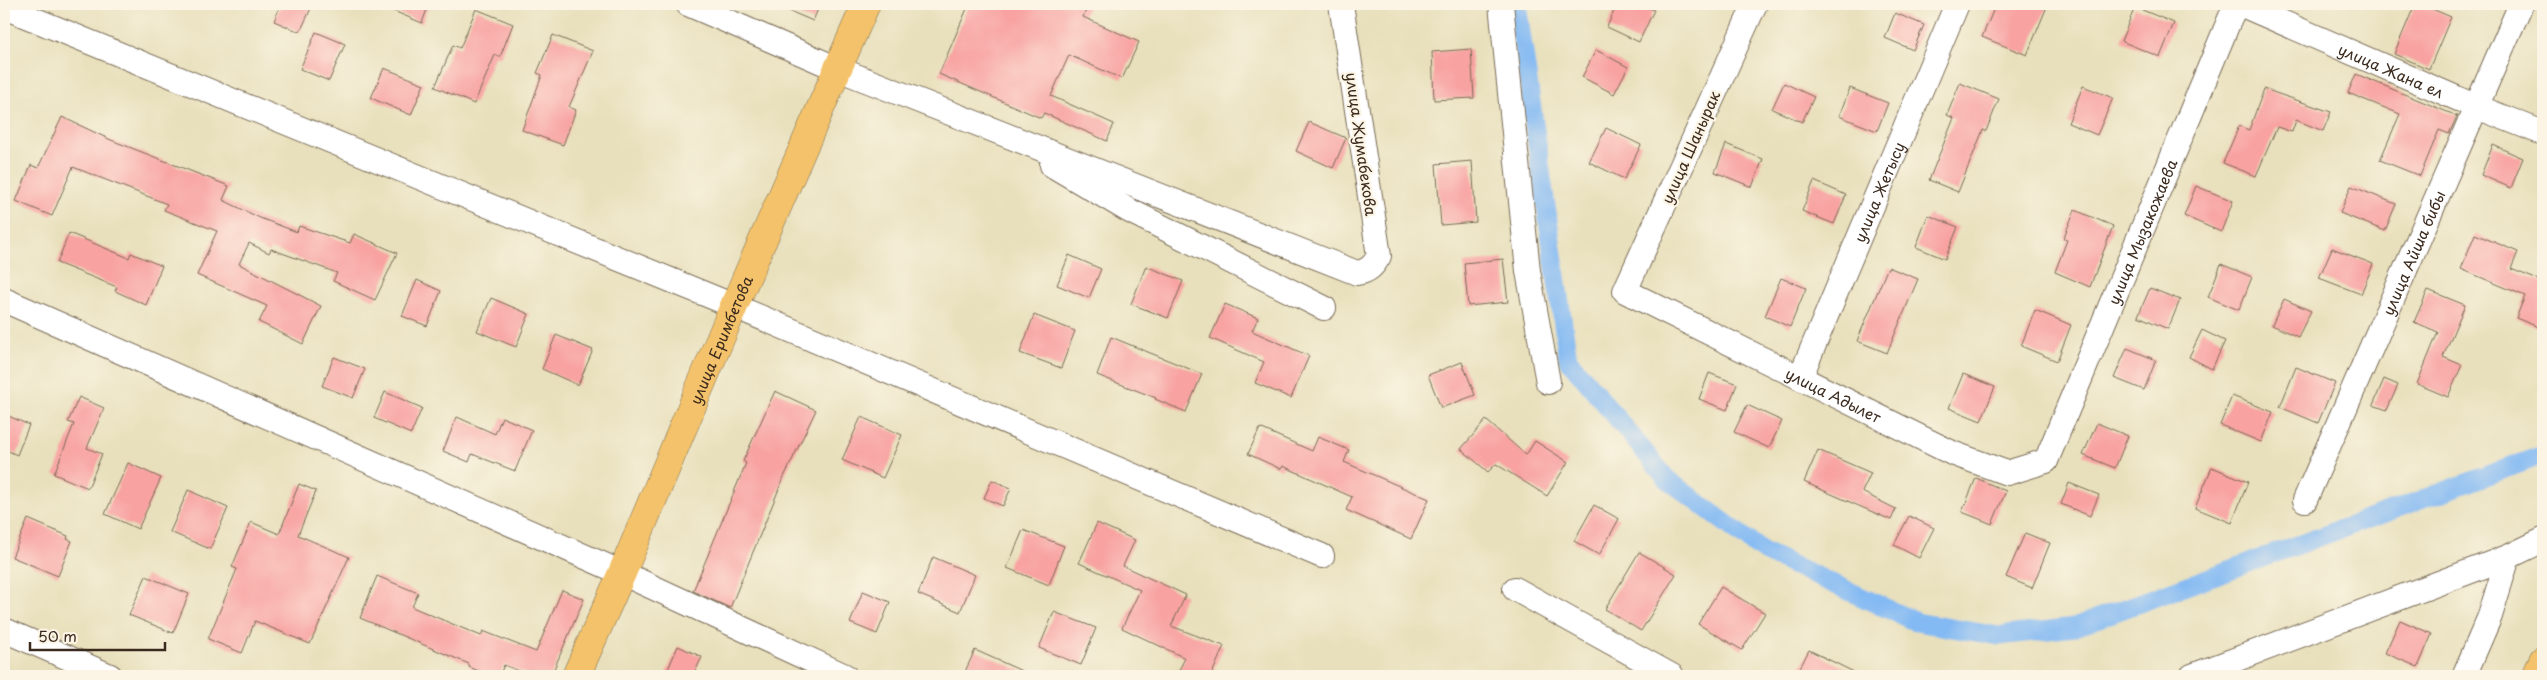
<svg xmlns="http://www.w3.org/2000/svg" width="2547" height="680" font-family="'Playpen Sans',sans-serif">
<rect width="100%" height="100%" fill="#fcf5e5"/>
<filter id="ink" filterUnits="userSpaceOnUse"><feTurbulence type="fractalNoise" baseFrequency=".02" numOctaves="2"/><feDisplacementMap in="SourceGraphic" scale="10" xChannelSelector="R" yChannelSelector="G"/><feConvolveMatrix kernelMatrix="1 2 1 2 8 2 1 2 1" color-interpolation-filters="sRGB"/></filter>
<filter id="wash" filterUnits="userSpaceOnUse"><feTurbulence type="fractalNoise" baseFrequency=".0096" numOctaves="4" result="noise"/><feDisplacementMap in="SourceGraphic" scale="20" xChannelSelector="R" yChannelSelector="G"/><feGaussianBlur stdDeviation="1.12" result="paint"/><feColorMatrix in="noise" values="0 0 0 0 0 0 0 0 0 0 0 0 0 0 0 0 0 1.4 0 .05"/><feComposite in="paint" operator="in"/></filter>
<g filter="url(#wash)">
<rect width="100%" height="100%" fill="#e8e0bc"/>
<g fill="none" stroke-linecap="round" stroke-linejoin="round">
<path stroke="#84baf3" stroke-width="19" d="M1517 4 1568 359 1667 479 1764 552 1916 622 1999 636 2074 627 2543 455"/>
</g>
<g id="blocks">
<path fill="#f8a3a2" d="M281 4H313L300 32 274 21Z
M377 4H429L422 23Z
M773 4H820L813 21Z
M969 4H1089L1083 17 1139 42 1122 79 1069 55 1051 96 1114 124 1107 141 1044 113 1041 118 939 74Z
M1617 4H1641L1654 10 1639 42 1607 27Z
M1996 4H2048L2027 55 1982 37Z
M2415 4H2421L2451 17 2429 69 2394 54Z
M2135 7 2174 23 2160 57 2121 41Z
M476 9 513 24 500 57 495 55 474 104 435 87 453 45 460 48Z
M1895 13 1924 25 1913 50 1885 38Z
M316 32 345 44 329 81 300 69Z
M553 35 593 51 569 107 576 110 563 145 522 130 542 75 537 73Z
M1471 49 1474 98 1434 100 1432 52Z
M1596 50 1628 67 1614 94 1582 77Z
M384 68 424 84 411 115 371 98Z
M2356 74 2457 116 2449 134 2439 130 2420 176 2380 160 2400 114 2348 93Z
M1784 83 1814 97 1802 122 1772 109Z
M1960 83 1999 99 1986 131 1983 130 1958 192 1929 180 1954 118 1947 115Z
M2083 86 2113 98 2097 135 2068 123Z
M1850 88 1888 103 1877 131 1839 116Z
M2264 89 2331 112 2323 131 2296 120 2292 132 2277 127 2256 176 2223 163 2239 126 2249 130Z
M62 117 111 140 229 186 223 200 260 218 297 232 299 226 350 243 354 234 397 253 375 300 333 281 337 273 271 249 269 253 249 243 239 264 321 306 303 344 259 322 267 306 197 275 217 231 164 210 167 204 73 167 52 216 16 201 31 165 38 168Z
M1309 122 1346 138 1333 168 1296 151Z
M1606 128 1641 145 1624 179 1589 162Z
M1726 144 1763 159 1752 187 1715 172Z
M2493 145 2523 158 2511 188 2481 175Z
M1472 161 1476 222 1441 225 1436 164Z
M1814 181 1846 195 1834 224 1802 211Z
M2196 186 2233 201 2221 232 2184 216Z
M2351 186 2396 204 2385 231 2340 213Z
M2075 210 2113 226 2090 287 2055 272 2067 240 2063 239Z
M1928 215 1958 227 1945 259 1916 247Z
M69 233 129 258 131 253 162 266 146 305 115 291 117 287 57 263Z
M2475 234 2518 252 2511 269 2543 282V329L2516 318 2525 296 2461 269Z
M2332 248 2373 264 2361 294 2319 278Z
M1069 255 1101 269 1089 298 1057 285Z
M1503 259 1508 302 1468 306 1464 263Z
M2221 264 2252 277 2239 310 2208 297Z
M1146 266 1183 281 1168 318 1131 304Z
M1888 267 1918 279 1887 353 1857 341Z
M1781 278 1806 288 1790 327 1765 316Z
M417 280 441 291 427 326 402 316Z
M2150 288 2180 300 2168 329 2138 316Z
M2428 290 2465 305 2443 357 2462 365 2448 397 2417 384 2438 332 2414 322Z
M491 298 529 314 516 347 477 331Z
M2284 299 2311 311 2298 337 2272 325Z
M1225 304 1258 318 1252 331 1309 356 1291 398 1255 383 1264 362 1210 338Z
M2035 310 2071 325 2057 361 2021 346Z
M1034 315 1075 331 1061 368 1020 353Z
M2202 330 2225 341 2212 369 2189 357Z
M556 335 593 350 578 385 542 369Z
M1111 337 1202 374 1186 412 1155 399 1156 398 1097 375Z
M2127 348 2156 360 2144 390 2114 378Z
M334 357 365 369 353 398 322 386Z
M1462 362 1475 395 1441 408 1428 375Z
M2296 367 2335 383 2318 423 2280 407Z
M1709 373 1737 384 1727 410 1699 399Z
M1963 374 1995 387 1981 421 1949 408Z
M2384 379 2398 385 2387 410 2373 405Z
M775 391 816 410 783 479 730 608 693 591 746 463 743 461Z
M385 392 422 408 411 434 374 418Z
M2232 396 2273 412 2261 442 2220 425Z
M79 397 104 408 87 448 102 454 88 488 54 474 74 424 68 422Z
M1747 405 1782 421 1769 448 1734 432Z
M4 414 29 425 17 455 4 449Z
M457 417 495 434 502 417 532 430 515 471 472 454 469 462 443 451Z
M861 417 902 435 883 478 842 460Z
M1486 420 1526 455 1535 441 1568 462 1547 496 1496 464 1488 472 1461 449Z
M2097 423 2128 436 2115 468 2083 455Z
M1260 428 1312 451 1318 437 1349 450 1344 462 1429 499 1411 539 1346 510 1352 497 1283 466 1281 469 1248 454Z
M1818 450 1871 473 1862 492 1896 509 1891 520 1804 482Z
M128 463 161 478 138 529 105 514Z
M2212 467 2248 482 2232 523 2195 508Z
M1976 478 2006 491 1992 524 1962 512Z
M992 480 1011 488 1003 506 984 498Z
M2069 483 2099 495 2090 516 2061 504Z
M299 484 316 491 298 535 349 557 310 644 255 621 242 653 208 639 237 569 232 567 251 522 279 534Z
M188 490 228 508 210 549 170 532Z
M1594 505 1619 519 1599 555 1574 541Z
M1909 516 1934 528 1919 558 1894 545Z
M28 519 68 536 67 539 72 541 58 576 12 557Z
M1097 523 1135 540 1123 566 1186 595 1171 626 1224 646 1211 676H1176L1185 658 1122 628 1140 590 1079 563Z
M1023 530 1064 546 1049 585 1007 568Z
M2025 533 2050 543 2032 588 2006 577Z
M1639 552 1676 574 1641 631 1605 609Z
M933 557 975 575 960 612 918 594Z
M146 576 189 594 173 633 129 615Z
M377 576 418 593 412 607 481 636 483 631 536 652 562 590 584 599 551 676H532L504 665 499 676H491L469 667V664L360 618Z
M1721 587 1765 613 1742 650 1698 624Z
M863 591 890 602 877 634 850 623Z
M1054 612 1096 628 1081 665 1039 648Z
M2400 620 2432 634 2418 667 2385 653Z
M678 646 702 657 693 676H665Z
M975 650 1033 676H963Z
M1809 650 1862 676H1796Z"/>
</g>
</g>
<g filter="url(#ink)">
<use href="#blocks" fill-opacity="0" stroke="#786a55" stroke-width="1"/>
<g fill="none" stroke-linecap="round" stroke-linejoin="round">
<g stroke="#786a55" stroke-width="26">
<g id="minor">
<path d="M688 4 838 69 1357 273C1369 271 1373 266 1379 256L1341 4"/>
<path d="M1501 4 1528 271 1548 382"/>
<path id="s1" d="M1755 4 1625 291 1952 453 2007 473 2046 461 2236 4"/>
<path id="s2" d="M2240 4 2477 107 2543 133"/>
<path d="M4 7 734 306 1322 556"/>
<path d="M1052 165 1128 210 1324 308"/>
<path d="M4 300 622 573 845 676"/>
<path id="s3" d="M1800 378 1957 4"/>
<path id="s4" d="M2305 500 2521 4"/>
<path d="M1515 589 1672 676"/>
<path d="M4 630 110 676"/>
<path d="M2192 676 2508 557 2543 540"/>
<path d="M2464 676 2490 616 2508 557"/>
</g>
</g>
<g stroke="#786a55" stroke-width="29">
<g id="major">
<path id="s5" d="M576 676 622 573 734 306 866 4"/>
<path d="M2536 676 2543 660"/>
</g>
</g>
<use href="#minor" stroke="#fff" stroke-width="24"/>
<use href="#major" stroke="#f3c26a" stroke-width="28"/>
</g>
</g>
<g text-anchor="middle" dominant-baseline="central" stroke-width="4.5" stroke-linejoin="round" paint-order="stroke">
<g font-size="15" fill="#3b2a1e" stroke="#fcf5e5">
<text stroke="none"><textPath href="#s2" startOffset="165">улица Жана ел</textPath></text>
<text transform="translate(1362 144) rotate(82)">улица Жумабекова</text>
<text transform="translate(1690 147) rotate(-66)">улица Шанырак</text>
<text stroke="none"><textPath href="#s3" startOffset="202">улица Жетысу</textPath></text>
<text stroke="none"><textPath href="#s1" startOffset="1028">улица Мызакожаева</textPath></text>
<text stroke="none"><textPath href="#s4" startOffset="270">улица Айша бибы</textPath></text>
<text stroke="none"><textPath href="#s5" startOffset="366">улица Еримбетова</textPath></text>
<text stroke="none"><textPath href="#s1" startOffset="548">улица Адылет</textPath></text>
</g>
</g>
<rect width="2547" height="680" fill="none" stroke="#fcf5e5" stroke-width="20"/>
<path d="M30 642v8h135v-8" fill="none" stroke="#3b2a1e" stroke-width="2.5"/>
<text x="38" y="642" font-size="15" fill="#3b2a1e" stroke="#fcf5e5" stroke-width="4" paint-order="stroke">50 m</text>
</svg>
